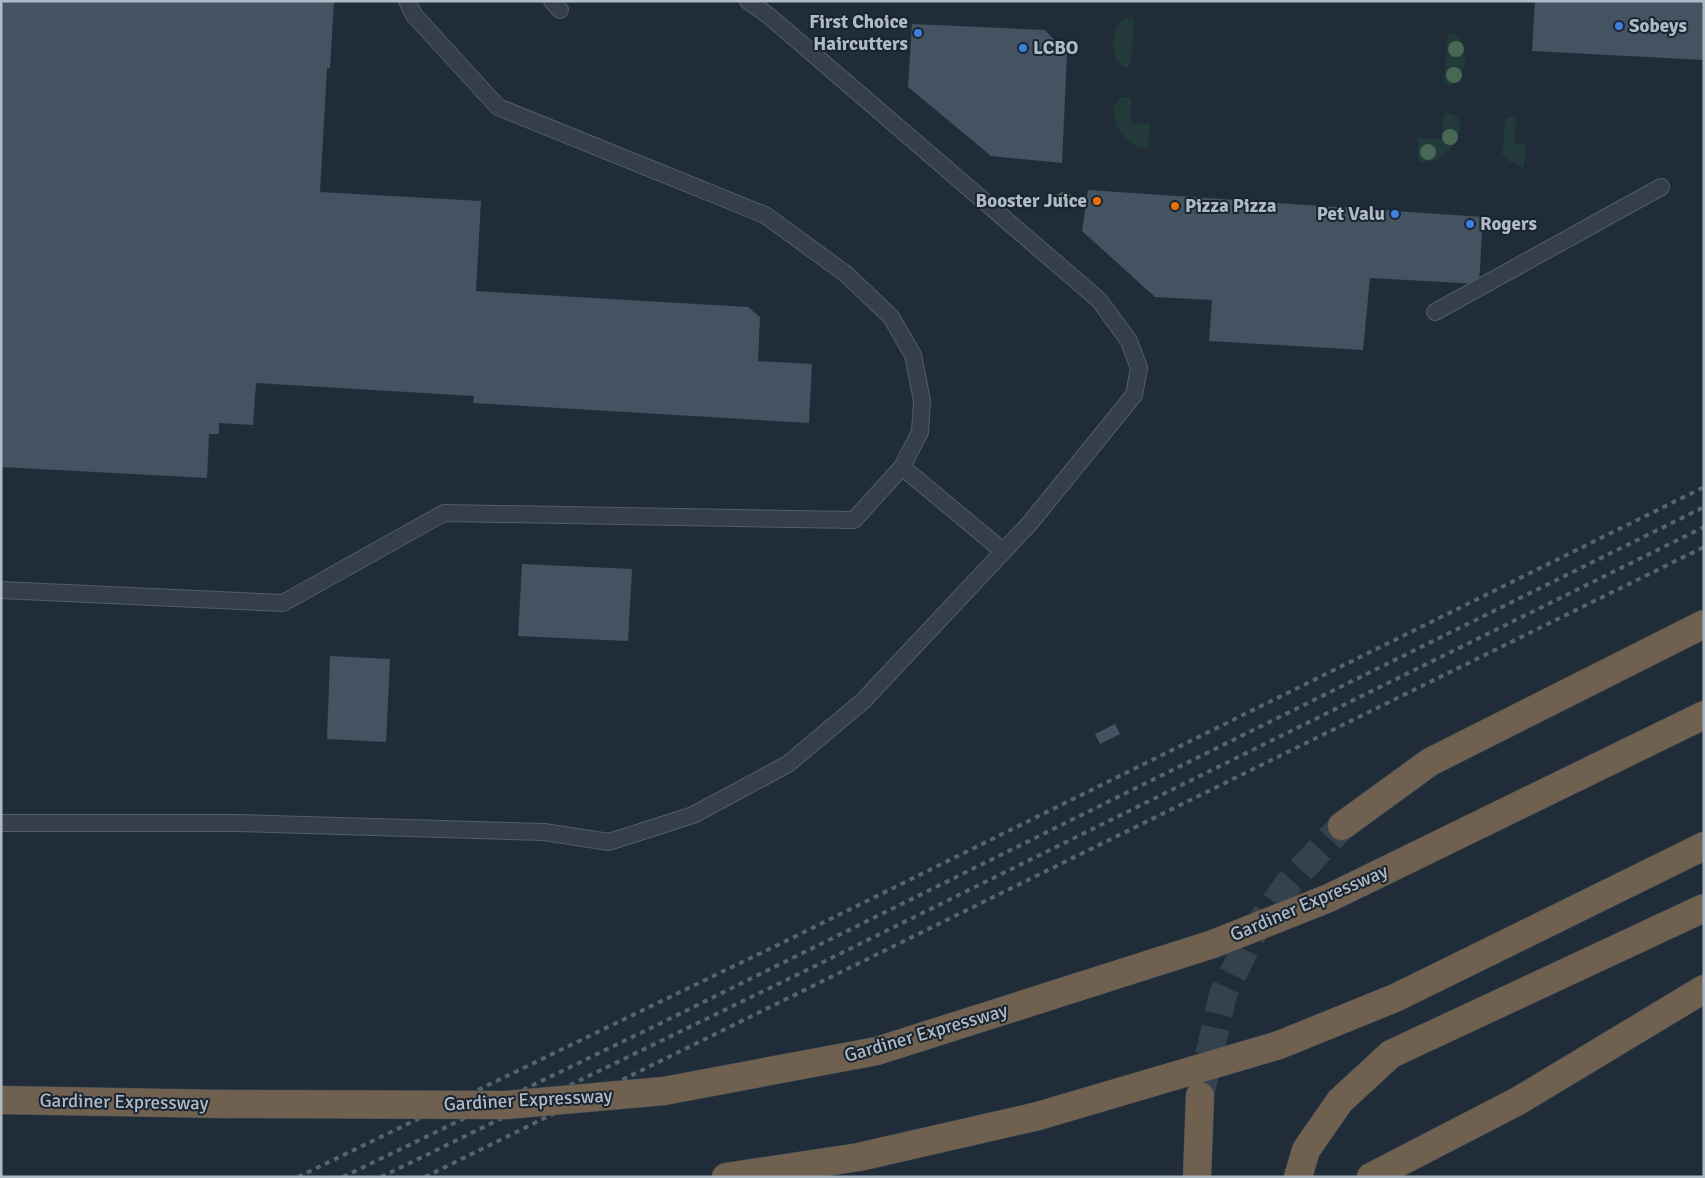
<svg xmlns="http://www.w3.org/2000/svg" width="1705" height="1178" font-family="Signika,sans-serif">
<rect width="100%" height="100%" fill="#202d39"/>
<path fill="#223a3a" d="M1124 18H1131L1134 21 1131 63 1127 68C1108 62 1110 29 1124 18Z
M1451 32C1472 43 1468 77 1449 86L1444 83 1448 34Z
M1126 97 1131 98V123L1150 124 1148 147 1145 149C1125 145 1114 128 1113 108L1120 98Z
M1444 113C1475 111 1459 163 1418 163V138L1442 139Z
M1513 116 1516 119 1515 143 1526 144 1524 168 1509 161 1502 154 1506 118Z"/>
<path fill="#435361" d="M1 1H334L330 68H327L320 192 481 201 476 291 748 307 760 317 758 361 812 364 809 423 473 403 474 396 256 383 253 425 219 423V434H209L207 478 1 467Z
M1535 1H1704V60L1532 51Z
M912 24 1045 30 1067 54 1062 163 991 156 908 87Z
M1088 190 1483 217 1479 284 1370 278 1363 350 1209 341 1212 300 1155 297 1082 231Z
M522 564 632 569 628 641 518 636Z
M330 656 390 659 386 742 327 739Z
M1115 724 1120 734 1100 744 1095 734Z"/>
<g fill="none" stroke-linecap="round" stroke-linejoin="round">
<path stroke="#35424e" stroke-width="28" stroke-dasharray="28 14" stroke-linecap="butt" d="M1200 1096 1223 994 1253 933 1289 883 1342 826"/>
<g stroke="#515d67" stroke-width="18">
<path id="service" d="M552 1 560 10
M1435 312 1661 187
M902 467 1003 551
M1 590 283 603 444 513 854 520 902 467 920 432 922 401 913 355 891 317 846 274 765 215 498 107 414 15 407 1
M1 823H236L544 832 609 842 693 815 788 764 863 701 1030 523 1134 395 1139 368 1129 341 1099 300 769 16 748 1"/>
</g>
<g stroke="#3e4a54" stroke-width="29">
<path id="motorway" d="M1342 826 1430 762 1704 624
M664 1091 877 1051 1213 944 1329 898 1704 715
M1 1100 223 1104
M726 1177 859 1157 1038 1116 1279 1045 1395 998 1704 846
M1197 1177 1200 1096
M1298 1177 1306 1150 1340 1101 1391 1054 1704 908
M1371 1177 1518 1101 1704 989"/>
</g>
<use href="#service" stroke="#343f4a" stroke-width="16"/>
<use href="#motorway" stroke="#706050" stroke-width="28"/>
<path stroke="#556471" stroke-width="4" stroke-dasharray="5 5" stroke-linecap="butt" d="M298 1177 794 937 1704 487
M343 1177 655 1026 1704 507
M381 1177 813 967 1704 527
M425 1177 1704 547"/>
<g stroke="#3e4a54" stroke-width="29" stroke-linecap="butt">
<path id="motorway-bridge" d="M223 1104 506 1105 664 1091"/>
</g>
<use href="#motorway-bridge" stroke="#706050" stroke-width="28"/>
</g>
<g fill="#466854">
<circle cx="1456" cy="49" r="8"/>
<circle cx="1454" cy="75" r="8"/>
<circle cx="1450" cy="137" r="8"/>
<circle cx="1428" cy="152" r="8"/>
<circle cx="1064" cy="200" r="8"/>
</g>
<g fill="#3f7fe0" stroke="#19242e" stroke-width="2">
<circle cx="1619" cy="26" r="5"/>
<circle cx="918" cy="33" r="5"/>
<circle cx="1023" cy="48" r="5"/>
<circle cx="1395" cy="214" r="5"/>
<circle cx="1470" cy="224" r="5"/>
</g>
<g fill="#e8710a" stroke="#19242e" stroke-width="2">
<circle cx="1097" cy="201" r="5"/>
<circle cx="1175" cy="206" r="5"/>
</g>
<g text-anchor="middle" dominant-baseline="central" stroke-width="4" stroke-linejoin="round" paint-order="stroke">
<g font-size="19" font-weight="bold" fill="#aebac6" stroke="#19242e" text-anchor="start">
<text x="908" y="22" text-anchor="end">First Choice<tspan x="908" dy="22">Haircutters</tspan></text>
<text x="1629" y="26">Sobeys</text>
<text x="1033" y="48">LCBO</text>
<text x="1087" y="201" text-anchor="end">Booster Juice</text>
<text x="1185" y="206">Pizza Pizza</text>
<text x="1385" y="214" text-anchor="end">Pet Valu</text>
<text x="1480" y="224">Rogers</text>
</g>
<g font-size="19" fill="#aebac6" stroke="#19242e">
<text transform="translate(1309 903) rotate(-23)">Gardiner Expressway</text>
<text transform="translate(926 1033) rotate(-16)">Gardiner Expressway</text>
<text transform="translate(528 1100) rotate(-3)">Gardiner Expressway</text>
<text transform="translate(124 1102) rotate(1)">Gardiner Expressway</text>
</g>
</g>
<rect width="1705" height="1178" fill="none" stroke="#aebac6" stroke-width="5"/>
</svg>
